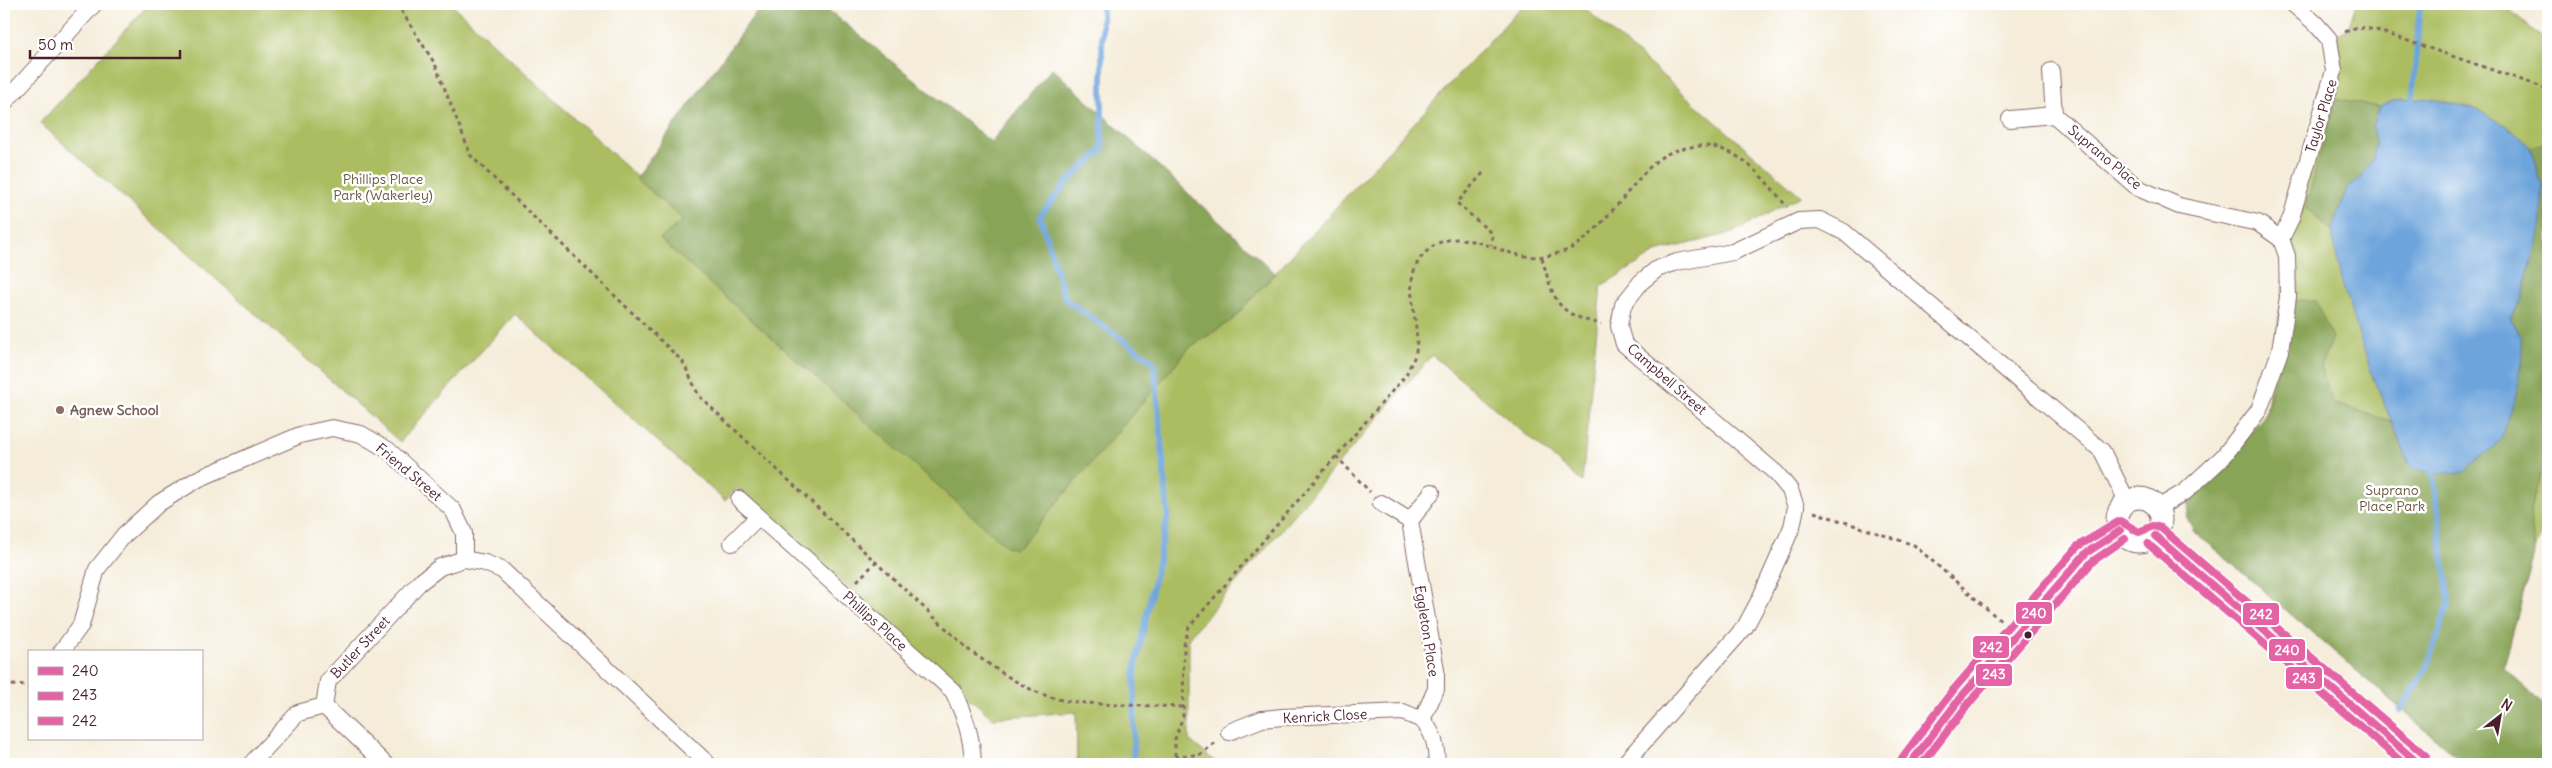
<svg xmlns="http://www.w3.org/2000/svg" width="2552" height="768" font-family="Delius,sans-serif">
<rect width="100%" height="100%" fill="#fff"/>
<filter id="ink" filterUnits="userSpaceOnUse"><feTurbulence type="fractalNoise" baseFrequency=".02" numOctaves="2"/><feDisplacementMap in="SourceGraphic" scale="10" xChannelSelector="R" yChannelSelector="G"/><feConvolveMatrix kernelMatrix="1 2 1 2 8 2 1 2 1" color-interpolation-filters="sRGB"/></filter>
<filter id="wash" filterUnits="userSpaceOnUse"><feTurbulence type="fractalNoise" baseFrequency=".0096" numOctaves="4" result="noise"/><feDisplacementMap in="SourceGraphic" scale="20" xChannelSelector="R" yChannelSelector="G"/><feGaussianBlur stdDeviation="1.12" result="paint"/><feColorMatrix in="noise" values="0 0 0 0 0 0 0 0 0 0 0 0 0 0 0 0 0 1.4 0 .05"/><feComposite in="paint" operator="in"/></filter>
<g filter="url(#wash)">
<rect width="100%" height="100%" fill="#f5edda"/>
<path fill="#abbd61" stroke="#7a6e46" d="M149 4H451L684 220 660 239 1006 545H1021L1190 347 1232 320 1524 4H1580L1801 196 1732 233 1659 251 1601 286 1582 482 1432 355 1189 637V740L1218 764H1077L1076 712 992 718 737 488 725 501 515 314 400 442 40 123Z
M2356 4H2503L2548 43V517L2535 550 2503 669 2548 709V764H2465L2194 531 2187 517 2266 414 2289 242 2338 72 2330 37 2348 29Z"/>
<path fill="#88a457" stroke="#696241" d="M762 4H821L991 142 1052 68 1275 273 1232 320 1190 347 1021 545 1014 549 1006 546 660 239 683 220 636 178Z
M2336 98 2379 107 2372 127 2376 144 2372 161 2359 179 2347 188 2332 231 2305 208Z
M2548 142V445L2530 512 2535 550 2503 669 2548 709V764H2465L2194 531 2187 517 2190 497 2266 414 2293 300H2316L2332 338 2320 367 2333 403 2391 421 2411 467 2520 337 2510 319 2521 301 2532 264 2542 186 2530 147Z"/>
<path fill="#6da4db" stroke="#5c6283" d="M2427 98 2473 108 2506 125 2530 147 2542 186V224L2521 301 2510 318 2520 337 2523 354 2517 392 2501 440 2464 472 2433 474 2411 467 2373 378 2341 280 2332 231 2347 188 2359 179 2372 161 2376 144 2372 127 2379 107 2392 101Z"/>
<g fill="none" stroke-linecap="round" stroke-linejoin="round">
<path stroke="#6da4db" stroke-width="6" d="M1102 4V150L1067 182 1040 216 1065 299 1154 362 1168 515 1135 669 1133 764
M2412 107 2420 4
M2400 711 2428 665 2449 602 2432 466"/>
</g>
</g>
<g filter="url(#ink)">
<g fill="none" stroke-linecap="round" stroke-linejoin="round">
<g stroke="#866768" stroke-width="18">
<path id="minor" d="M4 103 94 4
M2054 115 2138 188 2179 206 2258 223 2281 239 2287 256 2288 297 2280 351 2259 410 2223 457 2186 491 2158 508
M2010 119 2054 115 2051 71
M2281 239 2291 218 2334 71 2329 39 2315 23 2293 4
M739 499 953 691C965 717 972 735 973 764
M1381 503 1410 521 1432 492
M1410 521 1436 670V689L1422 720C1435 734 1436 746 1437 764
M732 543 758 517
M61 652 81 625 97 569 124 535 159 503 198 479 300 435 332 428 361 434 388 450 453 510 464 533V559L485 563 502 570 708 764
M324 706 385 764
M1229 732 1262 719 1283 717 1403 712 1422 720
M251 764 298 713 324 706 328 681 419 583 440 567 464 559
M1624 764 1745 627 1760 599 1792 527 1796 507 1790 490 1776 473 1624 344 1619 326 1623 305 1641 282 1657 269 1677 262 1733 252 1799 221 1820 220 1844 232 2102 451 2127 501"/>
</g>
<g stroke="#866768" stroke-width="23">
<path id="tertiary" d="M2117 520a22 22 0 1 1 44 0a22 22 0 1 1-44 0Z
M2155 536 2419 764
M1910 764 1962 696 2086 553 2120 531"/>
</g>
<path stroke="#866768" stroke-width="3" stroke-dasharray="4 4" stroke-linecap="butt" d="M397 4 435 64 471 156 683 362 699 396 970 651C999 671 1032 696 1068 701 1106 706 1146 705 1183 707
M2345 32 2357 27 2376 30 2548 89
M1483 173 1457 203 1489 231 1492 237 1491 245
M1542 258C1554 300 1555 314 1601 324
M1336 456 1370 492
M1814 512 1914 545 2001 621
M857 581 876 562
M4 687 19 684 29 686
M1175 757 1201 754 1216 742
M1175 764V739L1183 716 1184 645 1189 627 1406 375C1409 367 1415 358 1416 351 1421 317 1398 281 1425 253 1455 222 1492 252 1525 256 1539 258 1549 256 1562 252 1582 246 1598 227 1611 212 1625 197 1644 170 1659 159 1668 152 1680 149 1691 147 1734 139 1763 177 1787 207"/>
<use href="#minor" stroke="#fff" stroke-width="16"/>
<use href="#tertiary" stroke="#fff" stroke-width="21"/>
<g stroke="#fff" stroke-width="11">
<path id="bus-1" d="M2155 536 2419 764
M1910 764 1962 696 2086 553 2120 531"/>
</g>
<g stroke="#fff" stroke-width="11">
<path id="bus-2" d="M2148 544 2404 764
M1922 764 1970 702 2093 561 2125 539"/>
</g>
<g stroke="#fff" stroke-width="11">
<path id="bus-3" d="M1902 758 1954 689 2078 546 2120 521 2139 532 2153 526 2161 528 2426 756"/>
</g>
<use href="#bus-1" stroke="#e463a4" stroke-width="8"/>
<use href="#bus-2" stroke="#e463a4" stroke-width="8"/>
<use href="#bus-3" stroke="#e463a4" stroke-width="8"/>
</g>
</g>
<circle fill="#8d6e63" stroke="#fff" stroke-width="2" cx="60" cy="410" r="5"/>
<circle fill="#4a1f2b" stroke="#fff" stroke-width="2" cx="2028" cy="635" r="4.5"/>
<g text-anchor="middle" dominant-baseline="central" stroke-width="5" stroke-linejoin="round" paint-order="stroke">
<g font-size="14" fill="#4a1f2b" stroke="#fff">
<text transform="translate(2321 116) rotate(-73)">Taylor Place</text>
<text transform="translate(2105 157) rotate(40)">Suprano Place</text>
<text transform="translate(1667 379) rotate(41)">Campbell Street</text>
<text transform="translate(409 472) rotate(40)">Friend Street</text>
<text transform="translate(875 621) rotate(42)">Phillips Place</text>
<text transform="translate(1427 631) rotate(81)">Eggleton Place</text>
<text transform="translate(360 647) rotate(-47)">Butler Street</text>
<text transform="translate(1325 716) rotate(-3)">Kenrick Close</text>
</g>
<g font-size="14" fill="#6c563e" stroke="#fff">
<text x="383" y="179">Phillips Place<tspan x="383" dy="16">Park (Wakerley)</tspan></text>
<text x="2392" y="490">Suprano<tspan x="2392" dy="16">Place Park</tspan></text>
</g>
<g font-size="14" font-weight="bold" fill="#785e54" stroke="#fff" text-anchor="start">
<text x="70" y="410">Agnew School</text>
</g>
</g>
<g stroke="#fff" stroke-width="2">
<rect x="2015" y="601" width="38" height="24" rx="5" fill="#e463a4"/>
<rect x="2242" y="602" width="38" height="24" rx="5" fill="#e463a4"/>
<rect x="1972" y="635" width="38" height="24" rx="5" fill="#e463a4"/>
<rect x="2268" y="638" width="38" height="24" rx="5" fill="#e463a4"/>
<rect x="1975" y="663" width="38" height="24" rx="5" fill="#e463a4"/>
<rect x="2285" y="666" width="38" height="24" rx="5" fill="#e463a4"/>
</g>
<g font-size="14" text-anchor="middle" font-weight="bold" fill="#fff">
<text x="2034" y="618">240</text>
<text x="2261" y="619">242</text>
<text x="1991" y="652">242</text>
<text x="2287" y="655">240</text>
<text x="1994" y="679">243</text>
<text x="2304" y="683">243</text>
</g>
<rect width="2552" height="768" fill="none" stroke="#fff" stroke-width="20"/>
<rect x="28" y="650" width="175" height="90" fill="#ffffff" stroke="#b7a5aa"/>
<rect x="38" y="667" width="25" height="8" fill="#e463a4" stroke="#b7a5aa"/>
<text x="72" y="676" font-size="15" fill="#4a1f2b">240</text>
<rect x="38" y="692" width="25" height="8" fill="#e463a4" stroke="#b7a5aa"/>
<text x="72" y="700" font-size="15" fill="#4a1f2b">243</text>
<rect x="38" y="717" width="25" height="8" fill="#e463a4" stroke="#b7a5aa"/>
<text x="72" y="726" font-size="15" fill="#4a1f2b">242</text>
<g transform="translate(2500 716) rotate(31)" stroke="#ffffff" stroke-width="4" paint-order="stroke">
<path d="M0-4L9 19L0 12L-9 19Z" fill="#4a1f2b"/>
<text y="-8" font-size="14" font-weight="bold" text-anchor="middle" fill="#4a1f2b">N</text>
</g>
<path d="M30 50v8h150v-8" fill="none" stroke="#4a1f2b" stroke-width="2.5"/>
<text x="38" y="50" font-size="15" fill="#4a1f2b" stroke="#ffffff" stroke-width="4" paint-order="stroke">50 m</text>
</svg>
